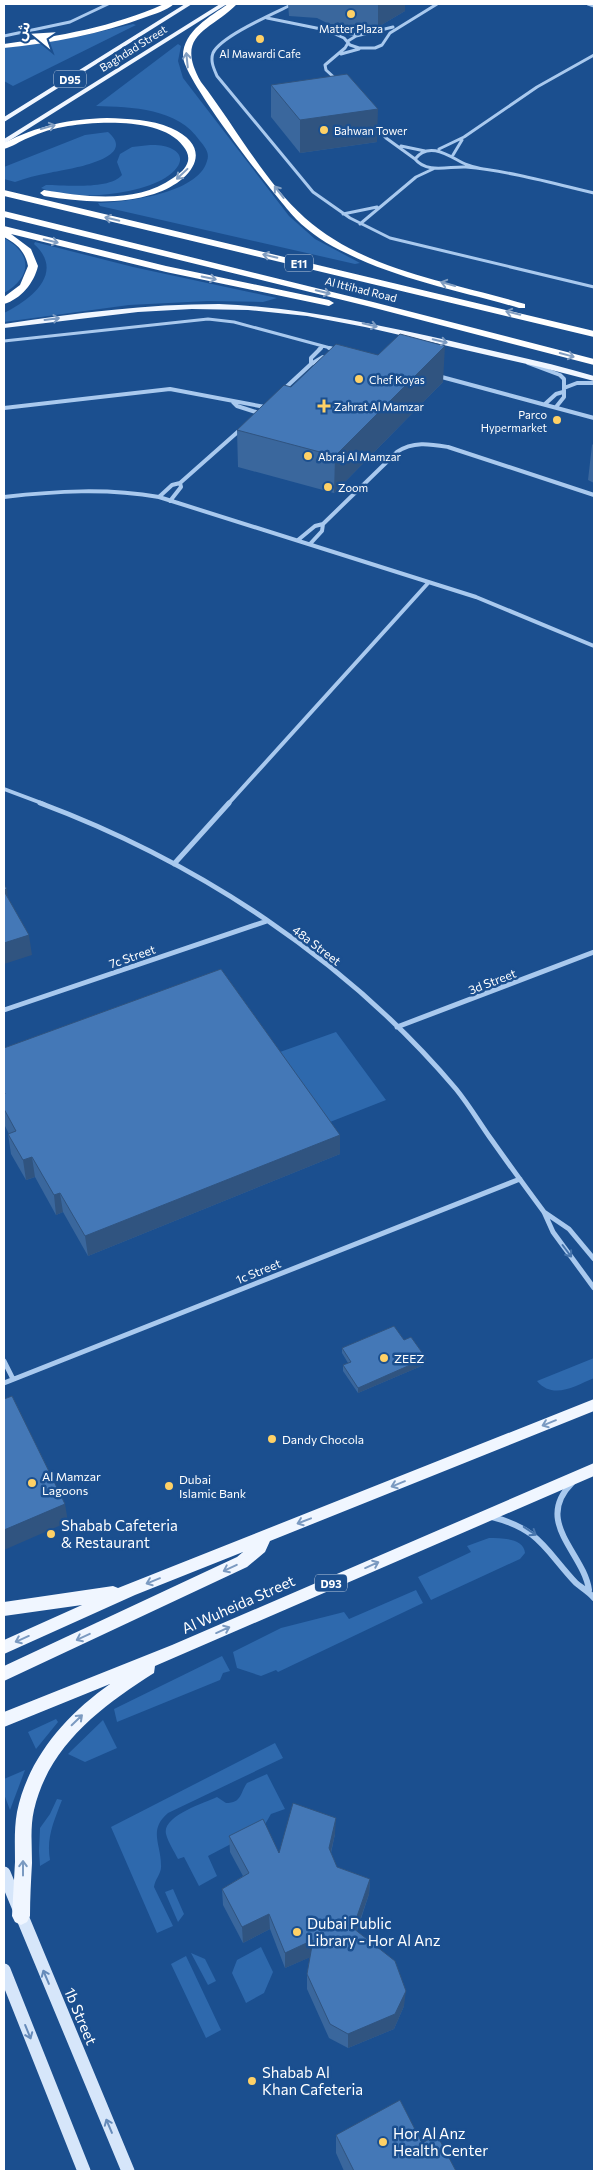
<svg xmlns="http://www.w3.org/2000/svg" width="598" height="2175" font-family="Commissioner,'Noto Sans Arabic',sans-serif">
<rect width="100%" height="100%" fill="#1b4f8f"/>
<path fill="#2e69ad" d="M133 24 136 25 13 86 4 81V48L81 36Z
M178 44 181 46 178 61 183 78 289 216 315 239 360 263 355 264 100 206 98 203C125 202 198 194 207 161 210 153 205 147 200 141 178 108 132 107 96 106Z
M108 132C141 160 62 170 49 173 37 175 26 178 15 182L4 179V167L85 135Z
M150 145C177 144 194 159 165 178 138 195 71 202 41 188L46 185C64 185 110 190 122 175L117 162 120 154 132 147Z
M4 238C33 254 32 277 4 293Z
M35 242 133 267 277 298 263 302 208 301 129 305 4 322V313C30 300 66 273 34 244Z
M336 1032 386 1100 330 1122 280 1052Z
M594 1358V1378C575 1386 553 1400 537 1381Z
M489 1538C501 1538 524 1538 525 1553L520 1559 431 1600 418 1577 471 1552 467 1546Z
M416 1590 423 1603 278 1672 276 1670 261 1676 237 1668 233 1652 281 1628 344 1612 349 1619Z
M222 1656 230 1671 223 1673 220 1680 117 1722 114 1709Z
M56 1719 58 1722 36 1749 28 1732Z
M103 1720 117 1748 85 1762 68 1754Z
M275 1743 283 1758 168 1813C148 1830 161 1844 161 1865 162 1873 155 1879 154 1887L173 1926 157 1933 111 1827Z
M25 1770 10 1810 4 1794V1779Z
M267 1774 285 1809 271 1814 264 1826 248 1835 208 1856 217 1876 199 1886 184 1857 178 1859C174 1851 168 1842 166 1834 162 1816 204 1803 217 1797L226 1803C242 1803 240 1793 247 1783Z
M57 1799 62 1800C54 1821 46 1838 50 1860L40 1866 39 1851 40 1828 50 1814Z
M173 1889 184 1914 178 1922 165 1892Z
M261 1947 273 1972 264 1993 246 2003 232 1973 237 1960Z
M191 1953 205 1959 216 1981 208 1985Z
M186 1956 221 2030 206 2038 171 1964Z"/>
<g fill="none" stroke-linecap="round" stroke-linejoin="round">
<path stroke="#a9c9ee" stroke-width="3" d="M293 4C275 13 221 36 213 53 210 61 214 69 217 76L313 192 350 218 390 238 594 287
M588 4 594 6
M267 18 326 30 344 38 350 45 359 48H375L382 45 390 33 437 4
M334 31 358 35
M4 36 70 22 108 4
M348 41 356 36 393 27
M341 54 359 49
M338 81 326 70 325 65 345 48 348 43
M374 124 386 138 415 159
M401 146 425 151
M439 149 464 137 537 87 594 55
M453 155 462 140
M483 169C476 167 469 166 463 163 449 156 429 141 415 159 427 174 449 166 466 167 509 171 552 183 594 193
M343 214 377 207
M360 224 416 177 433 169
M4 341 208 319 234 322 334 349
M319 349 322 346"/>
<path stroke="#a9c9ee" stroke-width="4" d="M329 348 338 350
M528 363 560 375 564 379V397L556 407
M311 364V358L321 348
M438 376 594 418
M564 388 577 383H594
M284 389 311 364 323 357
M233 402 237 406 259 413
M545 404 556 394 563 392
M4 408 170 389 265 407
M4 497C56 491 107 488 159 497L476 597 594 646
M159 497 172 485 180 483 241 429
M170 501 181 487 180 483
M298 540 315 526 323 524 397 452C413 441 430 444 448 447L594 495
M310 544 322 531 323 524
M4 789 44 804
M228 804 429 582"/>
<path stroke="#a9c9ee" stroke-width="5" d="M40 803C198 862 347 960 456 1089 469 1105 479 1122 491 1139 508 1163 526 1188 544 1212L553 1232 594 1288
M174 864 229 803
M4 1010 267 921
M397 1027 594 952
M544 1212 569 1229 594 1259
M4 1361 13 1379
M4 1383 520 1179"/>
<path stroke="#a9c9ee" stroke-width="6" d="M572 1483C533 1522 584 1553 589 1590
M492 1517C540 1529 545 1550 576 1583 582 1588 589 1592 594 1598"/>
<path stroke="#d6e6fa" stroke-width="13" d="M4 1873 128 2171
M4 1970 84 2171"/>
<path fill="#f0f6ff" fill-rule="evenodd" d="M185 4H192L4 122V117Z
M220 4H227L4 144V139Z
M219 304C298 307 374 324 451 341 499 353 547 362 594 376V381L540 367 365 327 307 316 248 310 192 309 138 312 4 328V324C76 313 147 304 219 304Z
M594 1399V1411L270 1541 265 1552 247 1567 4 1681V1666L237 1557 243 1552 135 1595 4 1654V1640L82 1605 4 1616V1602L113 1586 118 1588Z
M594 1463V1476L155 1666 154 1673C101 1707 49 1745 34 1810 30 1827 32 1845 32 1863 31 1881 30 1898 30 1916L27 1922 21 1925 15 1922 12 1916C13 1898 14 1880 15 1862 15 1845 14 1829 17 1812 28 1758 66 1715 110 1684L4 1727V1712L172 1645Z"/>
<path fill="#fff" fill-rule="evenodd" d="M164 4H174C167 10 155 14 146 17 101 34 52 43 4 48V44C59 36 113 27 164 4Z
M228 4H237C209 32 174 34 201 82 235 126 264 181 305 218 365 271 451 282 525 304V308H519C461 291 400 280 346 253 328 245 310 233 296 219 276 198 183 79 183 56 183 31 211 16 228 4Z
M107 118C128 119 151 119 171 128 218 149 190 183 154 194 118 205 81 202 44 196L40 193 44 190C86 197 137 204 173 178 180 173 186 169 188 161 189 155 187 151 183 146 163 118 99 121 68 126 54 128 41 132 28 138 20 141 12 147 4 149V143C37 126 69 119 107 118Z
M4 190 594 331V337L4 196Z
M4 211 373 302 594 359V365L367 306 4 217Z
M4 226 166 266 329 300 334 303 329 306 166 272 11 234 31 249 38 266C34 283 21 299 4 304V297L20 285 28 266C25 251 17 244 4 237Z"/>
</g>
<path fill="#3a679d" d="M288 4H405V11L378 27 345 28 344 25 329 24 317 18 289 16Z
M271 85 377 142 300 153 271 117Z
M443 382 334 493 238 467 237 430 291 387Z
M594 443V483L588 480 592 445Z
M4 1048 340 1135V1154L88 1256 63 1212 56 1215 35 1177 26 1180 11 1154 8 1134H9L4 1124Z
M404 1340 426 1364 358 1393 343 1371V1365L348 1363 342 1353V1348Z
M335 1834 331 1853 337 1867 370 1879 369 1894 357 1931 404 2006 394 2029 348 2048 329 2038 307 1989V1974L310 1957 285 1968 270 1929 243 1943 223 1905 222 1889 243 1876 230 1852 229 1836 279 1853Z
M336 2135 422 2143 456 2171H344L336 2153Z"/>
<path fill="#305480" d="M378 4H405V11L378 27Z
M378 109 377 142 300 153V120Z
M445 346 443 382 334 493 335 456Z
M7 889 9 909 4 895V890Z
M29 935 32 955 4 964V943Z
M340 1135V1154L88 1256 85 1236Z
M32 1157 35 1177 26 1180 23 1160Z
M60 1193 63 1212 56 1215 54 1195Z
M426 1358V1364L358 1393V1388Z
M65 1504 68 1522 4 1550V1530Z
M336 1818 335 1834 328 1864 329 1848Z
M370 1879 369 1894 352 1943 353 1928Z
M269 1914 270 1929 243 1943 242 1927Z
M313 1940V1956L285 1968V1953Z
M406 1991 404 2006 394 2029 348 2048V2034Z"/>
<path fill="#4478b7" stroke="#305480" d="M347 74 378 109 300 120 271 85Z
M400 334 445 346 335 456 237 430 284 385 291 387 336 344 378 355Z
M4 884 7 889 4 890Z
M4 891 29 935 4 943Z
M221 969 340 1135 85 1236 60 1193 54 1195 32 1157 23 1160 8 1134 16 1131 4 1109V1094H5L4 1091V1048Z
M394 1326 404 1340 411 1337 426 1358 358 1388 343 1365 351 1362 342 1348Z
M12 1396 65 1504 4 1530V1399Z
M293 1803 336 1818 329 1848 337 1867 370 1879 353 1928 395 1961 406 1991 395 2014 348 2034 330 2024 307 1974 313 1940 285 1953 269 1914 242 1927 222 1889 249 1873 229 1836 263 1819 279 1853Z
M400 2100 422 2143 437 2135 456 2171H354L336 2135Z"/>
<defs><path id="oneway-shaft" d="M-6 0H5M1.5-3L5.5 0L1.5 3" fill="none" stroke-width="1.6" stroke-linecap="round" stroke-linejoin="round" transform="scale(1.25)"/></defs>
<g stroke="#829ec1">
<use href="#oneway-shaft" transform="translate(187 60) rotate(-96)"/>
<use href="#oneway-shaft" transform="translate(48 127) rotate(-15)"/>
<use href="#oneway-shaft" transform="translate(182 174) rotate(137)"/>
<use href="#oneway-shaft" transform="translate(279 192) rotate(-128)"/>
<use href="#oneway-shaft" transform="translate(112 219) rotate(-167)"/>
<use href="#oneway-shaft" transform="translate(51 241) rotate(14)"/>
<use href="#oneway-shaft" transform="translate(270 256) rotate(-167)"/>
<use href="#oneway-shaft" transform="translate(209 278) rotate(12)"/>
<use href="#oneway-shaft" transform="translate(448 284) rotate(-164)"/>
<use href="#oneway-shaft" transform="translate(323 292) rotate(14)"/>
<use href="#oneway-shaft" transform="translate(513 313) rotate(-166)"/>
<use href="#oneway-shaft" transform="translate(567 355) rotate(15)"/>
</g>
<g stroke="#7b9ac1">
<use href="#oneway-shaft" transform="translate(52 319) rotate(-7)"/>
<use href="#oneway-shaft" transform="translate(370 325) rotate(13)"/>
<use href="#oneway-shaft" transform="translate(440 341) rotate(13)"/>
<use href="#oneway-shaft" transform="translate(549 1423) rotate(158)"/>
<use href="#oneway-shaft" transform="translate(398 1484) rotate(158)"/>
<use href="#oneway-shaft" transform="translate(304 1521) rotate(159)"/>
<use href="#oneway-shaft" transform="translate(372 1565) rotate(-24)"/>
<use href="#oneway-shaft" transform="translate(230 1568) rotate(155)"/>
<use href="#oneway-shaft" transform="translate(153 1581) rotate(158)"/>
<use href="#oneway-shaft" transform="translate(223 1630) rotate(-24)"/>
<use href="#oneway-shaft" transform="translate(83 1637) rotate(155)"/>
<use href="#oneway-shaft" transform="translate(22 1639) rotate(156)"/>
<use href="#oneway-shaft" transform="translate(77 1720) rotate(-44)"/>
<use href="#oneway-shaft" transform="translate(23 1868) rotate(-90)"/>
</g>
<g stroke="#4674ac">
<use href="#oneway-shaft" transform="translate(567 1251) rotate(53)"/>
<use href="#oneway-shaft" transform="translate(530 1531) rotate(34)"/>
</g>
<g stroke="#668bba">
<use href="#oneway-shaft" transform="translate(46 1977) rotate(-113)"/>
<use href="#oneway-shaft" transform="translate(28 2032) rotate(68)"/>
<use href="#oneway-shaft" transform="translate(109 2126) rotate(-113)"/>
</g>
<g fill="#ffd166" stroke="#1b4f8f" stroke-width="2">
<circle cx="351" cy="14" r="5"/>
<circle cx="260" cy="39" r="5"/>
<circle cx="324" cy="130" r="5"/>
<circle cx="359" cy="379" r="5"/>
<path d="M321.5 398.5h5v5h5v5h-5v5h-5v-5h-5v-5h5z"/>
<circle cx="557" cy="420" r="5"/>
<circle cx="308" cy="456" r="5"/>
<circle cx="328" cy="487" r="5"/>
<circle cx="384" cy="1358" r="5"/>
<circle cx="272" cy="1439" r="5"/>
<circle cx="32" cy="1483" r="5"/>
<circle cx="169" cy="1486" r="5"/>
<circle cx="51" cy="1534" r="5"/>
<circle cx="297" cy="1932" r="5"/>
<circle cx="252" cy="2081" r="5"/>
<circle cx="383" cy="2142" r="5"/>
</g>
<g text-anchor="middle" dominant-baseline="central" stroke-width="5" stroke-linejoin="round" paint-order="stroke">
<g font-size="11" fill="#fff" stroke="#1b4f8f" text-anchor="start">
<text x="351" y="28" text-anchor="middle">Matter Plaza</text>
<text x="260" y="53" text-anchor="middle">Al Mawardi Cafe</text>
<text x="334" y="130">Bahwan Tower</text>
<text x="369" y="379">Chef Koyas</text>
<text x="334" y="406">Zahrat Al Mamzar</text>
<text x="547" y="414" text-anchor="end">Parco<tspan x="547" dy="13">Hypermarket</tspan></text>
<text x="318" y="456">Abraj Al Mamzar</text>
<text x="338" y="487">Zoom</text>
</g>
<g font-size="11" fill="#fff" stroke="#1b4f8f">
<text transform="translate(133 48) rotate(-32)">Baghdad Street</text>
<text transform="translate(361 289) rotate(14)">Al Ittihad Road</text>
</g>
<g fill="#1b4f8f" stroke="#bbcadd" stroke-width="1">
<rect x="54" y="70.5" width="32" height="17" rx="4"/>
<rect x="285" y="254.5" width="28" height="17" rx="4"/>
<rect x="315" y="1574.5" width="32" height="17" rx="4"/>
</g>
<g font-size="11" font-weight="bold" fill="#fff">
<text x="70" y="79">D95</text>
<text x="299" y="263">E11</text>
<text x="331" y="1583">D93</text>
</g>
<g font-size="12" fill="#fff" stroke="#1b4f8f">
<text transform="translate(317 945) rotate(37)">48a Street</text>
<text transform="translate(132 956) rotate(-19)">7c Street</text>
<text transform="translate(492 981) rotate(-21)">3d Street</text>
<text transform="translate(258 1271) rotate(-22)">1c Street</text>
</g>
<g font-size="12" fill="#fff" stroke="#1b4f8f" text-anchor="start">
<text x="394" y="1358">ZEEZ</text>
<text x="282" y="1439">Dandy Chocola</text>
<text x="42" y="1476">Al Mamzar<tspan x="42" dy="14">Lagoons</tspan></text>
<text x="179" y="1479">Dubai<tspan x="179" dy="14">Islamic Bank</tspan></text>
</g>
<g font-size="15" fill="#fff" stroke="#1b4f8f" text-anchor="start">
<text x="61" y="1525">Shabab Cafeteria<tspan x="61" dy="17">&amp; Restaurant</tspan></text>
<text x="307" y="1923">Dubai Public<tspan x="307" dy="17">Library - Hor Al Anz</tspan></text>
<text x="262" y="2072">Shabab Al<tspan x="262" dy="17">Khan Cafeteria</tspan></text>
<text x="393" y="2133">Hor Al Anz<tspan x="393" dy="17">Health Center</tspan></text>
</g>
<g font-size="15" fill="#fff" stroke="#1b4f8f">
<text transform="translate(238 1604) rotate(-24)">Al Wuheida Street</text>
<text transform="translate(81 2016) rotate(67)">1b Street</text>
</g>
</g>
<rect width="598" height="2175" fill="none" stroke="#ffffff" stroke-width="10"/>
<g transform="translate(35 35) rotate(288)" stroke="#1b4f8f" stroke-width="4" paint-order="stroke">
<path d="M0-4L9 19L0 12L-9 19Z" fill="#ffffff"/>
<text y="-8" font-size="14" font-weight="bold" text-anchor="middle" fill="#ffffff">ش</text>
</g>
</svg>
